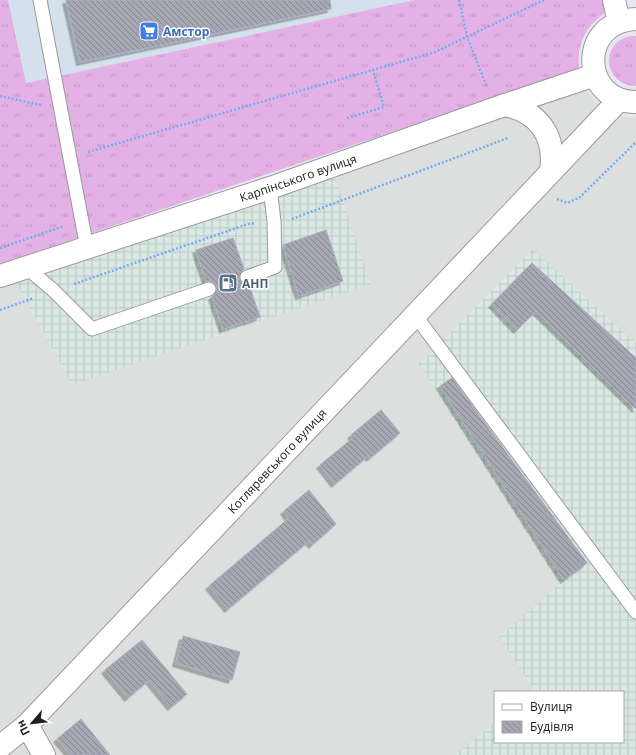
<svg xmlns="http://www.w3.org/2000/svg" width="636" height="755" font-family="'Open Sans',sans-serif">
<defs>
<pattern id="industrial-grid" width="8" height="8" patternUnits="userSpaceOnUse"><rect width="8" height="8" fill="#dae8e3"/><path d="M0 4h8M4 0v8" fill="none" stroke="#bbc7c2"/></pattern>
<pattern id="grass-tufts" width="24" height="20" patternUnits="userSpaceOnUse"><rect width="24" height="20" fill="#e4b1e6"/><path d="M3 7l-1-3M5 7V3M7 7l1-3M15 17l-1-3M17 17v-4M19 17l1-3" fill="none" stroke="#c398c5"/></pattern>
<pattern id="building-back-hatch" width="6" height="6" patternUnits="userSpaceOnUse"><rect width="6" height="6" fill="#a6a7b2"/><path d="M-1 5l2 2M0 0l6 6M5-1l2 2" fill="none" stroke="#878890"/></pattern>
<filter id="shadow"><feDropShadow dx="-3.5" dy="3.5" stdDeviation="0" flood-color="#0004"/></filter>
</defs>
<rect width="100%" height="100%" fill="#e8e7f0"/>
<path fill="#dddede" fill-rule="evenodd" d="M586 89 593 99 602 108 613 113 625 117H636V755H0V286L15 281 72 385 334 174ZM495 692H623V742H495Z"/>
<path fill="#d4e0eb" d="M8 0H415L26 83Z"/>
<path fill="url(#industrial-grid)" d="M334 174 371 284 72 385 15 281Z
M533 249 636 343V755H455L495 722V742H623V692H531L534 690 499 637 559 584 419 364Z"/>
<path fill="url(#grass-tufts)" d="M0 0H8L26 83 415 0H603L606 12C585 27 577 43 579 69L0 264Z
M630 36H636V86C604 86 599 43 630 36Z"/>
<path fill="url(#building-back-hatch)" stroke="#aaadc1" filter="url(#shadow)" d="M66 0H330L331 9 80 62Z
M326 230 343 281 299 296 283 245Z
M233 238 244 269 241 272 239 279 242 283 249 285 260 317 223 329 212 297 217 291 216 286 211 281H206L196 250Z
M532 263 636 358V409L536 311 517 330 492 304Z
M452 378 587 563 564 580 440 386Z
M381 410 400 433 370 458 368 456 335 484 320 465 353 438 351 435Z
M309 490 336 524 312 545 309 541 228 609 209 586 289 518 284 511Z
M183 636 240 652 232 680 176 663Z
M142 640 187 694 171 707 149 680 128 698 105 670Z
M81 719 110 755H71L57 739Z"/>
<g fill="none" stroke-linecap="round" stroke-linejoin="round">
<g stroke="#9a9a9a" stroke-width="15">
<path id="service" d="M40 0 87 248
M26 267 54 291 92 329 209 289
M247 277 275 267 274 221 270 188
M415 315 636 612"/>
</g>
<g stroke="#9a9a9a" stroke-width="24">
<path id="minor" d="M505 105C539 112 556 136 551 171
M27 725 44 755
M0 747 27 725 619 100"/>
</g>
<g stroke="#9a9a9a" stroke-width="24">
<path id="tertiary" d="M614 0 619 22
M636 19C578 21 580 102 636 102
M0 276 270 188 496 108 595 75"/>
</g>
<path stroke="#78acf0" stroke-width="2.5" stroke-dasharray="2 2" stroke-linecap="butt" d="M459 0 467 37 487 87
M0 96 41 105
M347 118 384 107 373 70
M88 152 435 52 544 0
M557 199 567 203 579 198 636 142
M292 219 508 138
M0 248 64 226
M74 284 248 224 255 223
M0 310 34 298"/>
<use href="#service" stroke="#fff" stroke-width="13"/>
<use href="#minor" stroke="#fff" stroke-width="22"/>
<use href="#tertiary" stroke="#fff" stroke-width="22"/>
</g>
<defs>
<g id="supermarket-square" transform="scale(1)"><rect x="-9" y="-9" width="18" height="18" rx="4" fill="#3f7fe0" stroke="#fff"/><path d="M-6-5.5h2.5l.6 2H6L4.5 2H-2.5L-4.4-4H-6ZM-1.5 3.2a1.3 1.3 0 1 0 .1 0ZM3 3.2a1.3 1.3 0 1 0 .1 0Z" fill="#fff"/></g>
<g id="fuel-square" transform="scale(1)"><rect x="-9" y="-9" width="18" height="18" rx="4" fill="#5c6f8a" stroke="#fff"/><path d="M-5.5-6h7V0h2V4h1.3V-2.5L3-4.5l.8-.8L6-3V5H2.5V1h-1V6h-7ZM-4.2-4.7v3.2H.2V-4.7Z" fill="#fff"/></g>
</defs>
<g fill-rule="evenodd">
<use href="#supermarket-square" x="149" y="31"/>
<use href="#fuel-square" x="228" y="283"/>
</g>
<g text-anchor="middle" dominant-baseline="central" stroke-width="3" stroke-linejoin="round" paint-order="stroke">
<g font-size="12" font-weight="bold" fill="#366cbe" stroke="#fff" text-anchor="start">
<text x="163" y="31">Амстор</text>
</g>
<g font-size="12" fill="#202020" stroke="#fff">
<text transform="translate(298 178) rotate(-19)">Карпінського вулиця</text>
<text transform="translate(277 461) rotate(-47)">Котляревського вулиця</text>
</g>
<g font-size="12" font-weight="bold" fill="#4e5e75" stroke="#fff" text-anchor="start">
<text x="242" y="283">АНП</text>
</g>
</g>
<rect x="494" y="691" width="130" height="52" fill="#ffffff" stroke="#a6a6a6"/>
<rect x="502" y="704" width="20" height="6" fill="#ffffff" stroke="#a6a6a6"/>
<text x="530" y="711" font-size="12" fill="#202020">Вулиця</text>
<rect x="502" y="721" width="20" height="12" fill="url(#building-back-hatch)" stroke="#a6a6a6"/>
<text x="530" y="731" font-size="12" fill="#202020">Будівля</text>
<g transform="translate(32 723) rotate(242)" stroke="#ffffff" stroke-width="3" paint-order="stroke">
<path d="M0-3L7 15L0 10L-7 15Z" fill="#202020"/>
<text y="-6" font-size="11" font-weight="bold" text-anchor="middle" fill="#202020">Пн</text>
</g>
</svg>
